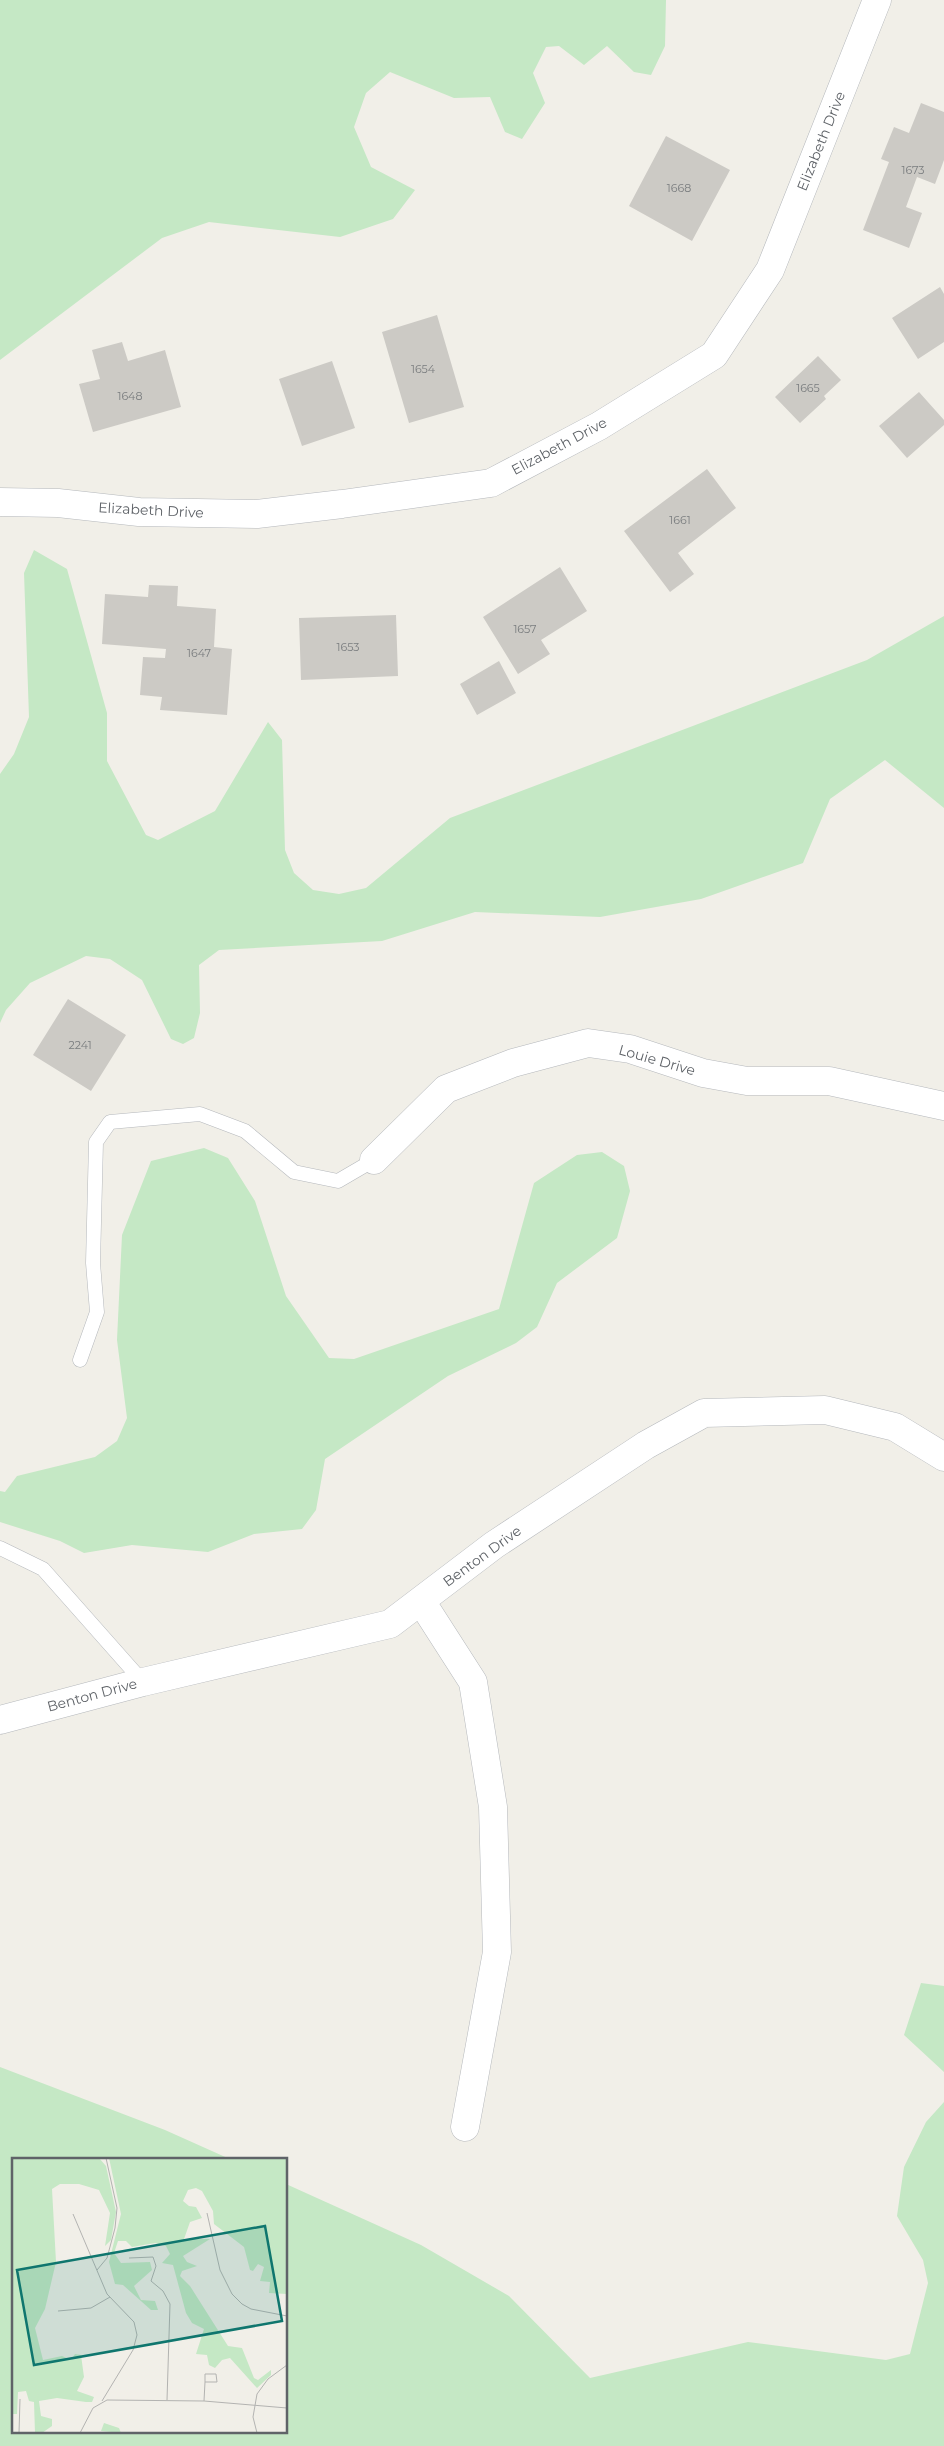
<svg xmlns="http://www.w3.org/2000/svg" width="944" height="2446" font-family="Montserrat,sans-serif">
<rect width="100%" height="100%" fill="#f1efe8"/>
<path fill="#c5e8c5" d="M0 0H666L665 46 651 75 634 72 607 46 584 65 559 46 546 47 533 73 545 103 522 139 505 132 490 97 454 98 390 72 366 93 354 127 371 167 415 190 393 219 340 237 209 222 162 238 0 360Z
M34 550 67 569 107 713V761L146 835 158 840 215 811 268 722 282 740 285 850 294 873 313 890 339 894 366 888 450 818 867 660 944 616V808L885 760 830 799 803 863 701 899 600 917 475 912 382 941 219 950 199 965 200 1013 194 1038 183 1044 171 1039 142 980 110 959 86 956 30 983 6 1010 0 1023V774L14 754 29 717 24 573Z
M204 1148 228 1158 255 1201 286 1296 329 1358 354 1359 499 1309 534 1183 577 1155 602 1152 624 1166 630 1191 617 1238 557 1283 537 1327 516 1343 448 1376 325 1459 316 1510 302 1529 254 1534 208 1552 132 1545 84 1553 60 1541 0 1522V1491L5 1492 17 1476 95 1457 117 1441 127 1418 117 1340 122 1235 151 1161Z
M921 1983 944 1986V2072L904 2035Z
M0 2067 165 2130 232 2160H14V2432H286V2184L421 2245 509 2296 590 2378 748 2342 886 2360 910 2354 928 2283 923 2260 897 2216 904 2167 926 2122 944 2102V2446H0Z"/>
<path fill="#cccac5" d="M921 103 944 112V160L935 184 917 177 906 207 922 213 909 248 863 230 889 162 881 159 894 127 909 133Z
M666 136 730 170 692 241 629 206Z
M940 287 944 294V342L918 359 892 318Z
M437 315 464 407 409 423 382 332Z
M122 342 128 361 165 350 181 407 93 432 79 384 100 379 92 350Z
M818 356 841 380 824 396 826 399 800 423 775 397Z
M332 361 355 428 302 446 279 379Z
M919 392 944 420V425L907 458 879 426Z
M707 469 736 508 678 553 694 574 670 592 624 531Z
M560 567 587 611 541 640 550 654 518 674 483 617Z
M149 585 178 586 177 606 216 609 214 647 232 649 227 715 160 710 162 697 140 695 143 657 165 658 166 649 102 644 105 594 148 597Z
M396 615 398 676 301 680 299 618Z
M499 661 516 693 477 715 460 684Z
M68 999 126 1035 91 1091 33 1055Z"/>
<g fill="none" stroke-linecap="round" stroke-linejoin="round">
<g stroke="#b5b8bc" stroke-width="15">
<path id="service" d="M80 1360 97 1312 93 1263 96 1142 110 1122 200 1114 245 1131 294 1172 338 1181 374 1160
M0 1548 43 1569 143 1682"/>
</g>
<g stroke="#b5b8bc" stroke-width="29">
<path id="minor" d="M0 502 58 503 139 512 257 514 342 504 491 483 599 426 714 355 770 270 877 0
M374 1160 446 1089 513 1063 588 1043 630 1049 703 1073 747 1081H829L944 1106
M421 1601 473 1682 493 1807 497 1952 465 2127
M0 1720 143 1682 390 1624 494 1545 646 1445 704 1413 825 1410 895 1427 944 1457"/>
</g>
<use href="#service" stroke="#fff" stroke-width="14"/>
<use href="#minor" stroke="#fff" stroke-width="28"/>
</g>
<g text-anchor="middle" dominant-baseline="central" stroke-width="4.5" stroke-linejoin="round" paint-order="stroke">
<g font-size="11" fill="#7a7d7f">
<text x="913" y="170">1673</text>
<text x="679" y="188">1668</text>
<text x="423" y="369">1654</text>
<text x="808" y="388">1665</text>
<text x="130" y="396">1648</text>
<text x="680" y="520">1661</text>
<text x="525" y="629">1657</text>
<text x="348" y="647">1653</text>
<text x="199" y="653">1647</text>
<text x="80" y="1045">2241</text>
</g>
<g font-size="14" fill="#5f6368" stroke="#fff">
<text transform="translate(821 141) rotate(-68)">Elizabeth Drive</text>
<text transform="translate(559 446) rotate(-28)">Elizabeth Drive</text>
<text transform="translate(151 510) rotate(3)">Elizabeth Drive</text>
<text transform="translate(657 1060) rotate(16)">Louie Drive</text>
<text transform="translate(482 1556) rotate(-36)">Benton Drive</text>
<text transform="translate(92 1695) rotate(-15)">Benton Drive</text>
</g>
</g>
<g transform="translate(12 2158)">
<rect width="275" height="275" fill="#f1efe8"/>
<path d="M0 0H87L94 8 104 54 99 82 93 88 98 55 87 32 67 26H48L40 31 44 104 33 151 23 170 31 202 50 198 59 202 63 196 69 197 72 219 65 233 82 239 80 244H74L45 240 27 243 29 258 40 261V268L30 275H23L22 244 17 243 14 233 6 234 5 256H0ZM97 0H275V136L257 135 258 124 248 123 252 109 246 106 241 113 238 112 232 89 202 66 201 53 190 33 184 30 176 32 171 43 177 48 184 49 190 60 178 64 172 81H198L171 98 175 104 185 108 170 113 168 118 178 128 216 188 230 190 242 220 246 222 259 212V217L245 230 218 200 210 202 203 210 197 207 195 197 184 196 192 171 180 165 174 155 161 107 150 105 158 96 154 88 143 85 120 89 114 83H106L102 95 109 105 138 104 140 112 122 128 129 142 143 143 146 152H139L111 127 103 126 97 104 109 56ZM92 265 107 270 109 275 89 273Z" fill="#c5e8c5"/>
<path fill="none" stroke="#b3b3b1" stroke-width="1" d="M195 55 208 112 220 136 230 146 239 151 275 158M61 56 95 136 122 164 125 177 121 192 90 243M117 100 141 99 144 108 139 123 151 133 158 146 155 242M85 112 95 100 103 70 105 50 94 0M46 153 79 150 98 139M192 243 193 224V216H204L205 224H193M7 275 8 241M68 275 81 250 95 242 192 243 275 250M245 275 241 259 245 236 256 221 275 207"/>
<path fill="#0f766e" fill-opacity="0.15" stroke="#0f766e" stroke-width="2.5" d="M253 68 270 163 22 207 5 112Z"/>
<rect width="275" height="275" fill="none" stroke="#5f6368" stroke-width="2.5"/>
</g>
</svg>
